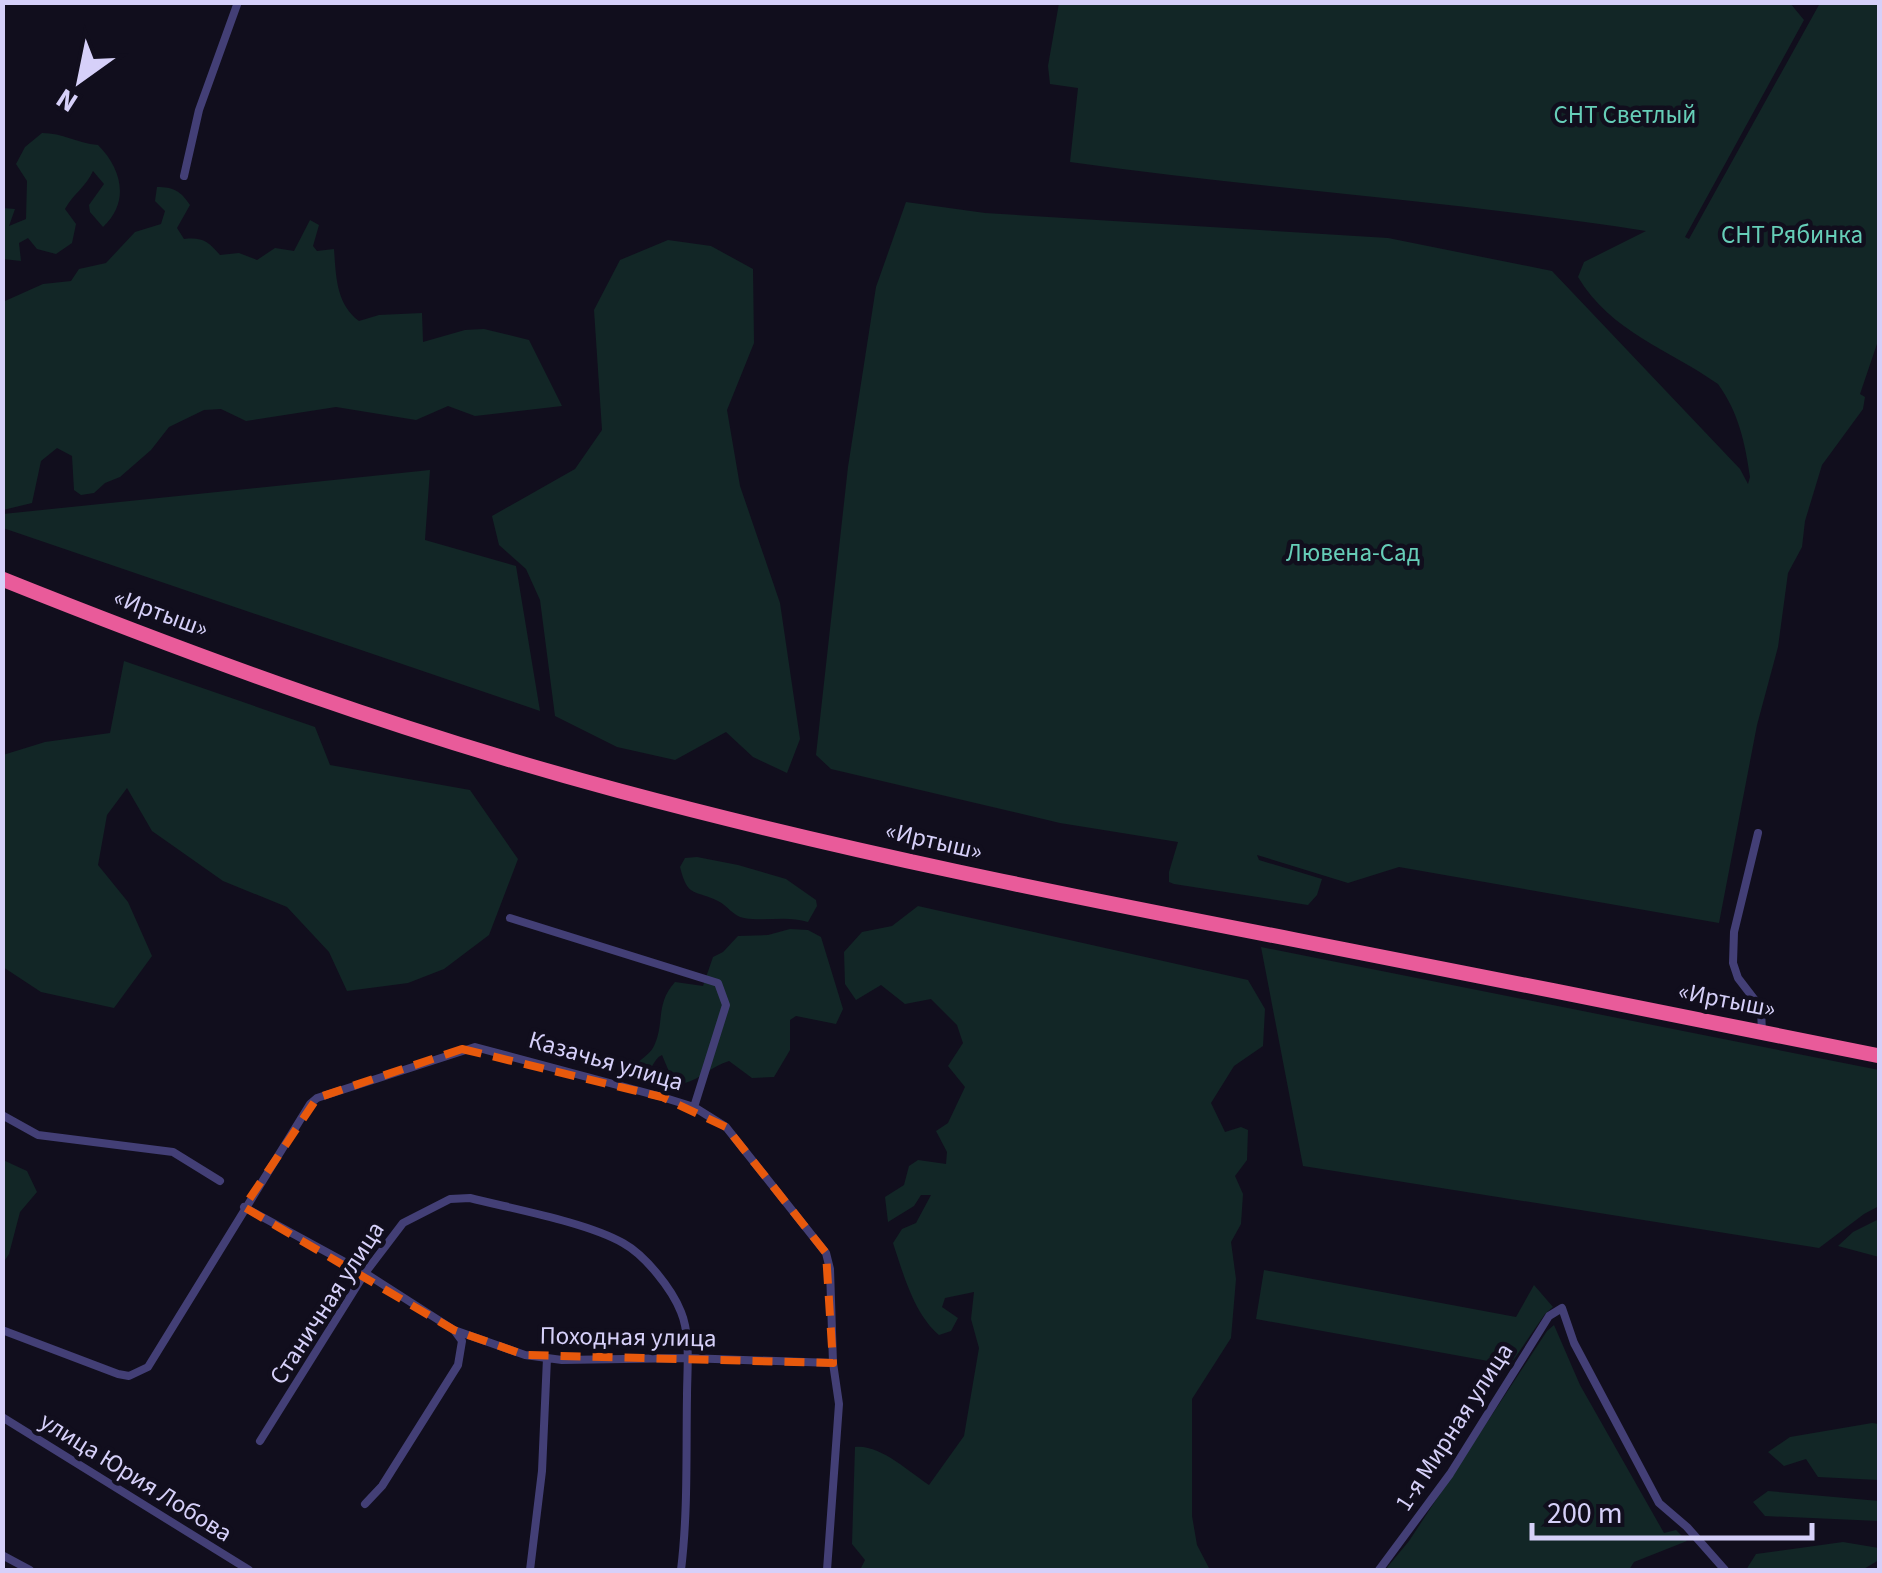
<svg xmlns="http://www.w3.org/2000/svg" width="1882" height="1573" font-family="'Source Sans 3',sans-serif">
<rect width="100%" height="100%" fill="#110e1d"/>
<path fill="#122626" d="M1059 3H1790L1804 20 1685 237 1689 239 1820 3H1879L1880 335 1860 394 1865 397 1863 409 1822 465 1805 521 1802 547 1788 573 1778 647 1757 725 1719 923 1399 867 1348 883 1257 855 1259 860 1322 879 1317 895 1308 905 1174 884 1169 882V872L1178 842 1060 823 831 769 816 755 848 467 876 287 906 202 985 213 1388 238 1552 271 1740 469 1748 484 1750 477C1745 443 1739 413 1718 384 1668 349 1611 332 1578 277L1584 262 1646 231C1455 201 1262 189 1070 162L1078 88 1050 84 1048 66Z
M42 133C63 133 76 143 98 145 122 169 130 202 103 227L90 212 89 205 104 184 93 171C86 187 73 194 65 209L76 224 72 243 56 254 37 249 28 238 19 243 21 261 3 259V208L15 209 9 226 26 219 27 181 16 164 25 147Z
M157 187C173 187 181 191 190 205L177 228 184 239C202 237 208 241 220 255L239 253 257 260 275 248 294 251 310 220 319 225 313 246 317 251 334 249C336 276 336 304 359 321L379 315 422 313 423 342 465 330 484 329 529 340 562 406 475 416 448 406 416 420 336 407 246 421 221 409 204 410 169 427 151 450 120 477 105 483 94 493 81 495 74 490 72 456 57 448 41 461 32 503 3 510V298L5 301 43 284 71 281 79 269 106 263 135 232 161 224 165 211 155 201Z
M668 240 711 246 753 269 754 343 727 410 740 486 780 603 800 739 787 773 753 757 726 732 675 760 617 747 555 716 540 600 526 569 499 545 492 516 575 469 602 430 594 310 620 260Z
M430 470 425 540 516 566 540 711 3 528V514Z
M124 661 315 727 330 765 470 790 518 859 489 935 444 969 408 983 347 991 329 952 287 907 223 881 152 831 127 788 107 815 98 865 128 902 152 956 114 1008 41 992 3 967V755L45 742 110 733Z
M697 857 738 865 786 879 816 900 817 906 808 922C786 915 766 922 744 918 733 916 728 906 718 901 695 889 688 899 680 867L685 858Z
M918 906 1248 980 1265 1009 1263 1046 1234 1066 1211 1103 1225 1132 1241 1127 1248 1130 1247 1160 1235 1176 1243 1194 1241 1224 1231 1242 1236 1279 1231 1338 1192 1399V1516L1197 1545 1210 1570H860L865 1560 852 1544 855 1447C880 1444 909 1472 929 1485L964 1436 979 1348 971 1319 974 1292 945 1298 942 1307 958 1318 951 1331 939 1335C914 1314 903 1273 893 1243L902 1229 916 1223 931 1195H921L914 1206 888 1222 885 1197 904 1185 909 1166 918 1160 946 1164 947 1152 936 1131 948 1123 965 1087 948 1066 963 1043 957 1025 931 999 905 1004 881 985 856 1000 845 984 844 952 862 932 892 926Z
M790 929 808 930 821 937 843 1009 836 1024 796 1016 790 1020V1050L774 1077 752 1078 729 1061C712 1066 701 1079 685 1083L670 1074 662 1055C653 1059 652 1071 644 1077L634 1076 632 1071C637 1059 649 1057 654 1046 665 1023 655 1004 675 982L703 986 713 957 723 952 738 936 768 935Z
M1261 947 1879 1070V1206L1864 1214 1819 1248 1303 1166Z
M3 1160 27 1171 37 1192 20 1212 9 1254 3 1263Z
M1879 1219V1257L1838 1246 1853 1232Z
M1264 1270 1516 1317 1534 1285 1553 1307 1545 1314 1510 1365 1256 1319Z
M1554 1325 1580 1385 1664 1533 1676 1530 1687 1541 1634 1562 1629 1570H1385L1409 1541 1547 1331Z
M1872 1423 1879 1424V1480L1818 1477 1806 1459 1784 1466 1768 1452 1790 1437Z
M1768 1491 1879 1501V1521L1765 1516 1753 1502Z
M1843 1542 1879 1548V1560L1862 1570H1746L1756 1554Z"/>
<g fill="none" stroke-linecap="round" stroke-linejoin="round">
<path stroke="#433f76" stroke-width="8" d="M184 176 199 110 238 2
M1758 833 1734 932 1733 963 1738 978 1761 1008 1762 1033
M510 918 718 983 726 1005 694 1107
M2 1115 38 1135 173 1152 220 1181
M244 1207 365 1273 454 1330 525 1355 562 1360 687 1358 833 1363
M2 1330 118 1374 129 1376 148 1367 310 1104 317 1098 475 1047 662 1097 694 1107 726 1127 826 1253 830 1269 833 1363 839 1404 827 1570
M2 1417 249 1570
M260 1441 365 1273 403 1223 450 1199 470 1198C513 1209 586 1222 623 1243 645 1255 672 1289 681 1312 691 1336 687 1370 687 1396 686 1454 688 1513 681 1570
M365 1504 382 1486 458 1365 462 1341 454 1330
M2 1555 30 1570
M530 1570 542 1471 547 1358
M1379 1570 1450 1474 1549 1316 1562 1308 1574 1343 1659 1503 1687 1527 1725 1570"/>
<path stroke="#e95b9a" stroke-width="15" d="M2 579C204 660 410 735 620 791 843 851 1069 896 1296 940 1491 978 1685 1017 1880 1056"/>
</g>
<path fill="none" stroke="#e8590c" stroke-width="8" stroke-dasharray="20 12" stroke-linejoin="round" d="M462 1049 662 1097 726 1127 826 1253 833 1363 525 1355 454 1330 244 1207 317 1098Z"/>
<g text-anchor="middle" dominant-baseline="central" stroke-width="9" stroke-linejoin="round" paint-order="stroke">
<g font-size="25" fill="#66ceb8" stroke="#110e1d">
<text x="1625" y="115">СНТ Светлый</text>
<text x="1792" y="235">СНТ Рябинка</text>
<text x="1353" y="553">Лювена-Сад</text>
</g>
<g font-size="25" fill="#d6d0f9" stroke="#110e1d">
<text transform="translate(161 613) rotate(20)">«Иртыш»</text>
<text transform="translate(934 841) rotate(13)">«Иртыш»</text>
<text transform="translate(1727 1000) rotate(11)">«Иртыш»</text>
<text transform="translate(606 1061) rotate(16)">Казачья улица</text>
<text transform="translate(327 1303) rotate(-57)">Станичная улица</text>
<text transform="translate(628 1337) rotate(1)">Походная улица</text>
<text transform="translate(1454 1427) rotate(-57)">1-я Мирная улица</text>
<text transform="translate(136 1477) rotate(32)">улица Юрия Лобова</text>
</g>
</g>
<rect width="1882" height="1573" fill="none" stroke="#d6d0f9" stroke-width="10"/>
<g transform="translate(80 80) rotate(213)" stroke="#110e1d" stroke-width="8" paint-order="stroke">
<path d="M0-8L18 38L0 25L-18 38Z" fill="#d6d0f9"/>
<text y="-15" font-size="28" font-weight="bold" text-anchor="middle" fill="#d6d0f9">N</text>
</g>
<path d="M1532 1523v15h280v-15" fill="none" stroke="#d6d0f9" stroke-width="5"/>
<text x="1547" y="1523" font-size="30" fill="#d6d0f9" stroke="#110e1d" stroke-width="8" paint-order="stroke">200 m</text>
</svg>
